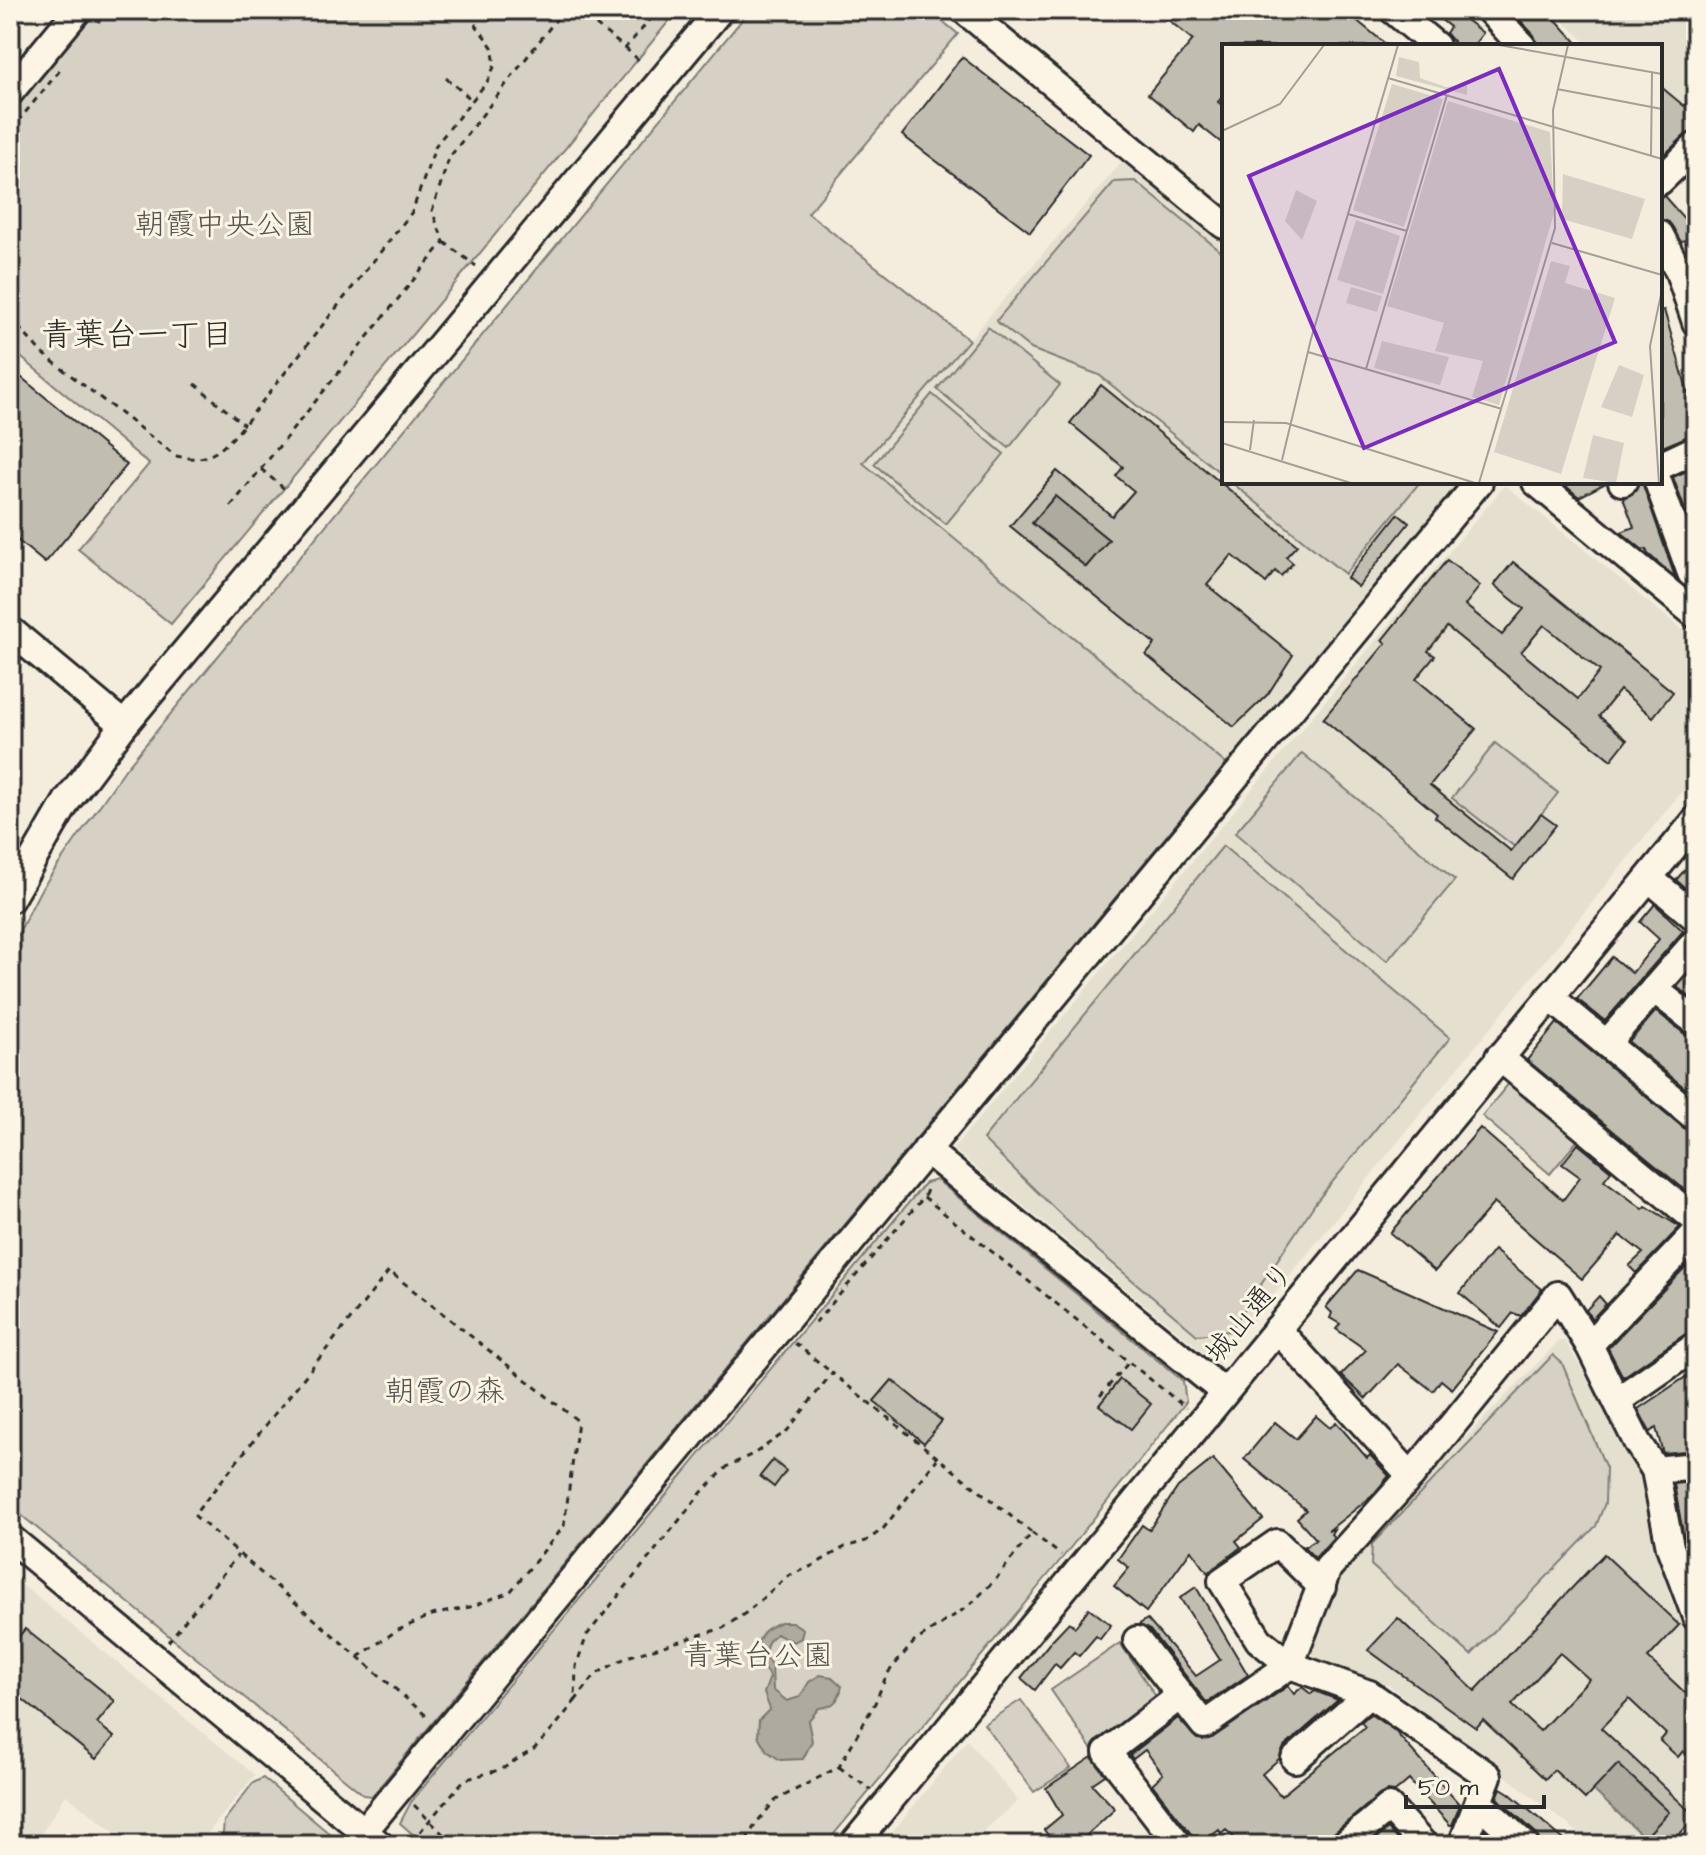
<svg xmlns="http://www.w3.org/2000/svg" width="1706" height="1855" font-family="'Architects Daughter','Klee One',sans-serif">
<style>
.built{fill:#e5dfd0}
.green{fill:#d6d1c4;stroke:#807e78;stroke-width:2}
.water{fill:#afaaa0;stroke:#7a7771;stroke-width:2}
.building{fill:#c2bdb1;stroke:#2b2b2b;stroke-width:2;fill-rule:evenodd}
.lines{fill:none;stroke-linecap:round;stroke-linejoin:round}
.minor-casing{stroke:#2b2b2b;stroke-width:32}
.path{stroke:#2b2b2b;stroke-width:3;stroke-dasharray:6 6;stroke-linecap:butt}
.minor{stroke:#fcf5e5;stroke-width:26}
.labels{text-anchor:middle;stroke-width:6;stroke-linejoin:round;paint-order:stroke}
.park-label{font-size:30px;fill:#565451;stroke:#fcf5e5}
.street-label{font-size:30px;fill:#2b2b2b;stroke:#fcf5e5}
.neighbourhood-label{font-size:32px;fill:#2b2b2b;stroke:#fcf5e5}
.inset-road{fill:none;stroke:#a49f96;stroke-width:2}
.view{fill:#7b2cbf;fill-opacity:0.15;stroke:#7b2cbf;stroke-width:4}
.inset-edge{fill:none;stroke:#2b2b2b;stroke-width:4}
</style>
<rect width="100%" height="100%" fill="#f4edde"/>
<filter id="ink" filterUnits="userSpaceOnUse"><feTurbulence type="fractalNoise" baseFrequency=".0125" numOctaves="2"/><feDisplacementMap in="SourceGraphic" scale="16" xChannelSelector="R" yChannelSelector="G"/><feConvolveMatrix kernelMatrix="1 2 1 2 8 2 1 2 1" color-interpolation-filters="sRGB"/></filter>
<g filter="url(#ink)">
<g class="built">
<polygon points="1551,10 1694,10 1696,12 1696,89 1660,124 1660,46 1590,46"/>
<polygon points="1122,162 1224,246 1224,482 1458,482 1226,764 863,463"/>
<polygon points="1505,485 1696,641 1696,774 1218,1364 953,1149"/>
<polygon points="1559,1341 1565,1341 1593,1387 1622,1448 1644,1476 1656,1551 1671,1600 1696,1653 1696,1845 1594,1845 1389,1685 1315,1659 1311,1647 1343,1568 1369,1537"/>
<polygon points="10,1575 255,1775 198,1845 131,1845 66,1795 34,1845 10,1845"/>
<polygon points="967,1740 1018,1801 986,1829 972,1845 882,1845"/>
</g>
<g class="green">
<polygon points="86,10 678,10 472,263 171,624 78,549 149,464 10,348 10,103"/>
<polygon points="750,10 929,10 958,34 808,213 969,340 863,463 1226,764 372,1796 364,1795 10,1506 10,950 40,891 126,768"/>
<polygon points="1135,181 1224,254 1224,476 1099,375 1031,349 996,321 1114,182"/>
<polygon points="988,327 1060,385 1009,448 937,389"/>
<polygon points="932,394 1004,454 946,524 874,464"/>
<polygon points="1231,482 1420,482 1345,574"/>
<polygon points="1495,743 1558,793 1515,847 1452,798"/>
<polygon points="1302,753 1455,880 1387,961 1235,833"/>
<polygon points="1223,846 1450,1038 1316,1202 1230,1331 1197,1335 1097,1250 983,1139"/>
<polygon points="1514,1077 1582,1135 1550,1174 1482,1116"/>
<polygon points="937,1180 1183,1381 1186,1402 1183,1406 1063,1557 825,1845 425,1845 400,1823 411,1802 925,1183"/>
<polygon points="1553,1355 1562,1363 1606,1468 1605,1503 1596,1526 1471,1655 1371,1565 1372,1544"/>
<polygon points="1120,1643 1161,1704 1093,1751 1051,1690"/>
<polygon points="1021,1700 1071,1768 1034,1792 984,1724"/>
<polygon points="263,1778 343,1845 222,1845 224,1821 253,1783"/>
</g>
<g class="water">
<polygon points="1055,496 1109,540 1086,567 1032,523"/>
<path d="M781 1622H792L803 1629 801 1638 794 1642 776 1634 768 1642 764 1656 772 1666 773 1690 787 1701 800 1697 809 1682 820 1675 832 1677 842 1686C839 1700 834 1707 819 1708L808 1721 812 1741 803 1759 780 1760 767 1751 758 1736 759 1720 770 1709 764 1693 770 1677 755 1656C758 1638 762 1628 781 1622Z"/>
<polygon points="1618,1764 1669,1812 1645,1838 1593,1790"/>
</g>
<g class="building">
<polygon points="1156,10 1344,10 1388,46 1224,46 1224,95 1218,102 1224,107 1224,145 1199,125 1194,132 1148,94 1193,40"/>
<polygon points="1429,10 1453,10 1483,33 1473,46 1457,46 1446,33 1450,27"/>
<polygon points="1527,10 1538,10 1544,16 1549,12 1580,46 1538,46 1534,35 1519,19"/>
<polygon points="962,57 1089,155 1030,232 902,135"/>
<polygon points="1660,86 1684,106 1696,94 1696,130 1685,135 1660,159"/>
<polygon points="1664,196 1687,222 1696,215 1696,253 1684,240 1681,242 1669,222 1660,219 1660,197"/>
<polygon points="1664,310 1691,403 1696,401 1696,433 1660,448 1660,311"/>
<polygon points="10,368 127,465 45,563 10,534"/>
<path d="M1101 385 1297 545 1286 557 1293 563 1281 576 1275 571 1266 583 1232 555 1207 585 1293 655 1268 694 1234 727 1146 655 1155 644 1010 526 1057 471 1112 516 1134 491 1116 476 1123 467 1070 423ZM1055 496 1109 540 1086 567 1032 523Z"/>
<polygon points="1696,467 1696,540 1673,477"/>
<polygon points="1561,482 1606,482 1606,483 1579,497"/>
<polygon points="1639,482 1642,482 1675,577 1648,554 1646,549 1643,550 1621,532 1634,527 1623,498 1636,491"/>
<polygon points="1398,514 1409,523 1358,587 1347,578"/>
<path d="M1447 560 1480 586 1465 605 1502 635 1524 609 1494 585 1513 562 1673 692 1653 717 1620 690 1599 716 1627 740 1611 760 1447 627 1428 651 1435 656 1416 679 1476 729 1430 785 1511 851 1541 814 1556 825 1513 879 1435 817 1437 814 1323 719 1386 643 1382 640ZM1544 625 1600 671 1578 699 1521 652Z"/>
<polygon points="1696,857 1696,897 1676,880"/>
<polygon points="1655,904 1683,931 1605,1021 1577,999 1612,957 1632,973 1659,939 1640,922"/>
<polygon points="1696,965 1696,1002 1677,987"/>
<polygon points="1656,1011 1686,1035 1696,1038 1696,1097 1629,1042"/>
<polygon points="1557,1023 1686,1130 1696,1134 1696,1199 1527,1060"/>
<polygon points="1480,1128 1563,1200 1580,1177 1562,1164 1578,1144 1611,1171 1604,1180 1643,1209 1646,1206 1680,1227 1636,1273 1629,1266 1643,1253 1620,1235 1582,1279 1494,1203 1435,1271 1390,1233"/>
<polygon points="1494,1250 1542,1289 1521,1316 1513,1313 1501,1328 1460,1293"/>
<polygon points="1696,1256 1696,1330 1687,1333 1623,1377 1608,1348"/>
<polygon points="1358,1270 1406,1291 1498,1332 1452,1389 1441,1380 1433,1391 1398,1364 1366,1399 1341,1375 1366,1350 1336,1329 1340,1324 1330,1318 1332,1313 1326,1307"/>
<polygon points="1599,1296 1606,1304 1592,1319 1586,1310"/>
<polygon points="1696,1370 1696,1450 1663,1453 1656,1428 1650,1432 1638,1409"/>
<polygon points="1120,1379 1151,1404 1131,1429 1099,1405"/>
<polygon points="892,1380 942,1421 924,1443 874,1401"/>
<polygon points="1316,1416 1330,1428 1336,1422 1367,1458 1370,1455 1389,1476 1372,1496 1328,1531 1334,1529 1331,1534 1334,1537 1315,1558 1304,1547 1316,1539 1297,1518 1306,1510 1244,1459 1275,1422 1296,1439"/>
<polygon points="1213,1459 1263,1519 1236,1541 1241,1547 1208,1573 1191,1550 1146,1612 1114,1586 1129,1568 1118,1559 1142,1525 1149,1530 1178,1487"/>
<polygon points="773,1460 786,1471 774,1487 760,1476"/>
<polygon points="1692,1482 1696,1511 1696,1571 1685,1543 1674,1484"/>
<path d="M1604 1554 1679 1625 1648 1658 1696 1703V1762L1683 1751 1678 1757 1660 1741 1666 1734 1629 1699 1601 1728 1696 1817 1669 1845H1638L1669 1812 1618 1764 1585 1799 1554 1770 1545 1779 1483 1720 1476 1728 1368 1650 1398 1618 1475 1691ZM1560 1653 1589 1679 1540 1731 1512 1705Z"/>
<polygon points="1196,1587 1248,1675 1207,1703 1150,1630 1138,1625 1147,1619 1196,1676 1220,1660 1180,1598"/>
<polygon points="1089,1608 1111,1625 1100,1639 1096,1636 1079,1656 1074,1652 1060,1668 1055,1664 1035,1690 1021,1678 1052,1640 1069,1622 1075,1627"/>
<polygon points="25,1629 115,1701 97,1723 114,1737 96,1759 10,1689 10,1647"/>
<polygon points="1288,1686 1294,1694 1302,1687 1311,1694 1315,1691 1338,1700 1284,1747 1279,1759 1262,1774 1281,1796 1365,1727 1361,1722 1370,1714 1395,1731 1460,1805 1452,1825 1450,1825 1409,1780 1395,1792 1387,1791 1379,1795 1334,1833 1328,1845 1242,1845 1226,1830 1221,1834 1219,1830 1201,1844 1198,1841 1195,1843 1192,1835 1152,1784 1163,1774 1145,1750 1133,1759 1130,1755 1178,1718 1197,1739 1212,1738"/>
<polygon points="1092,1757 1105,1775 1092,1784 1115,1809 1084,1838 1089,1845 1056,1845 1044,1830 1062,1815 1046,1788"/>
<polygon points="1501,1788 1509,1793 1570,1845 1541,1845 1536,1833 1497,1798"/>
<polygon points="1388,1829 1402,1845 1369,1845"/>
<polygon points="1485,1830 1501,1845 1479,1845"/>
</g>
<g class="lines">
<defs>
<g id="minor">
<polyline points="964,10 1224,225"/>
<polyline points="1393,10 1436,46"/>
<polyline points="1489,10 1522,46"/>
<polyline points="10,92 78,10"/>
<polyline points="1660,181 1696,146"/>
<polyline points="1660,235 1679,272 1696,322"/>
<polyline points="1660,466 1696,449"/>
<polyline points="1536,482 1696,615"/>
<polyline points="1622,482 1623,482"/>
<polyline points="1658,482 1691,573 1696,570"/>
<polyline points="10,630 124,725"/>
<polyline points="1649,878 1696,918"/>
<polyline points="10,899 67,801 124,725 720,10"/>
<polyline points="1654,989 1696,1022"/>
<polyline points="1550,997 1696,1118"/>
<polyline points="1607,1043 1696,941"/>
<polyline points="1499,1057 1696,1220"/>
<polyline points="926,1150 1224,1392"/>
<polyline points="1277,1329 1411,1476"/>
<polyline points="1589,1345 1696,1233"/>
<polyline points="1618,1400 1696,1346"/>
<polyline points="1655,1470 1696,1466"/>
<polyline points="10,1538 380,1845"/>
<polyline points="1322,1587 1277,1543 1222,1581 1259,1640 1290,1665 1369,1694 1488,1776 1462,1845"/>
<polyline points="1137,1640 1204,1725 1290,1665 1328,1568 1411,1476 1558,1295 1589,1345 1637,1442 1655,1470 1670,1547 1696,1617"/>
<polyline points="1295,1759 1369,1694"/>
<polyline points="1479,1803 1525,1845"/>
<polyline points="364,1831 1479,482"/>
<polyline points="853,1845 1696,820"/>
<polyline points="1179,1845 1107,1752 1180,1696"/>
<polyline points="1344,1845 1389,1807 1424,1845"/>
</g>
</defs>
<use href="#minor" class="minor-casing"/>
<g class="path">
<polyline points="550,10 558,17 564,10"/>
<polyline points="577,10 625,48 659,10"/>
<polyline points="98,22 108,10"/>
<polyline points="625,48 641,62"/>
<polyline points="446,78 472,100"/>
<polyline points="10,131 61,69"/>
<polyline points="444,242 476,266"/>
<path d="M10 318 43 354 176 456C208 463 218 453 239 431L412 212 436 145 487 82 495 65 492 47 465 10"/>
<polyline points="195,384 244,425"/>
<polyline points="261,469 288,492"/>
<polyline points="231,506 444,242 432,211 449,158 558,17"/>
<polyline points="924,1197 1186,1408"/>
<polyline points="815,1323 924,1197 929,1185"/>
<polyline points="795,1343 832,1373"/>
<polyline points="1100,1396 1129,1362"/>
<polyline points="1032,1533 1061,1555"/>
<polyline points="168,1642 238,1555"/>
<polyline points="358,1657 396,1631 432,1615 470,1607 510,1592 564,1526 578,1421 389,1271 194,1515 430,1719"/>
<polyline points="575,1701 596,1674 627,1657 723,1628 747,1612 788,1576 812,1566 845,1547 866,1541 883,1529 937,1459"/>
<polyline points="839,1767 871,1790"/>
<polyline points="414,1805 454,1845"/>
<polyline points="412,1841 464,1780 502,1769 534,1749 553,1729 575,1701 576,1666 587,1635 702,1492 728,1466 755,1453 787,1431 832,1373 1032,1533 995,1580 970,1605 914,1642 887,1674 875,1703 839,1767 776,1800 756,1823 744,1845"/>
</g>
<use href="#minor" class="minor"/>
</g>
</g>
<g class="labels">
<g class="park-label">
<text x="225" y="234">朝霞中央公園</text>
<text x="445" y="1401">朝霞の森</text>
<text x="758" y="1665">青葉台公園</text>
</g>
<g class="street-label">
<text transform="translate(1249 1312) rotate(-50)" y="10">城山通り</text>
</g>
<g class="neighbourhood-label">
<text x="137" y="345">青葉台一丁目</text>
</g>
</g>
<g transform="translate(1222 44)">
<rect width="440" height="440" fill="#f4edde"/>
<path d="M177 13 197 18 198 34 224 43 245 40V51L174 32ZM170 40 221 55 182 183 131 166ZM226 57 328 88 332 169 277 361 250 353 261 317 213 307 222 279 165 262ZM341 130 423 155 410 195 340 175ZM74 146 95 157 80 196 63 177ZM134 176 178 192 161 250 115 236ZM329 217 348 222 343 239 393 254 339 430 272 408ZM129 243 160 252 155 268 124 259ZM160 297 227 313 218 341 152 324ZM397 321 422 331 410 373 379 363ZM371 391 402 399 394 439 361 434Z" fill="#d6d1c4"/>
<path class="inset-road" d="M277 1 440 30M166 34 440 115M335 45 440 65M0 87 58 60 102 1M429 112 430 29M126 170 185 187M330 199 440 231M86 308 280 365M144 325 225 51M0 378 64 379 253 439M0 399 129 439M28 406 32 376M60 416 89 295 176 1M257 439 333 184 331 66 346 1M437 439 428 302 440 246"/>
<path class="view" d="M277 25 393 298 142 404 27 132Z"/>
<rect width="440" height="440" class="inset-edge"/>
</g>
<rect width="1706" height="1855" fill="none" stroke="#fcf5e5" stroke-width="40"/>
<rect x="20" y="20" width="1666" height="1815" fill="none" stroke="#2b2b2b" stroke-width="3" filter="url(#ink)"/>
<path d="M1406 1795v12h138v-12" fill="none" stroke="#2b2b2b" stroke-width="4"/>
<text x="1418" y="1795" font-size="24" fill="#2b2b2b" stroke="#fcf5e5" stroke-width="6" paint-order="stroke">50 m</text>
</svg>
